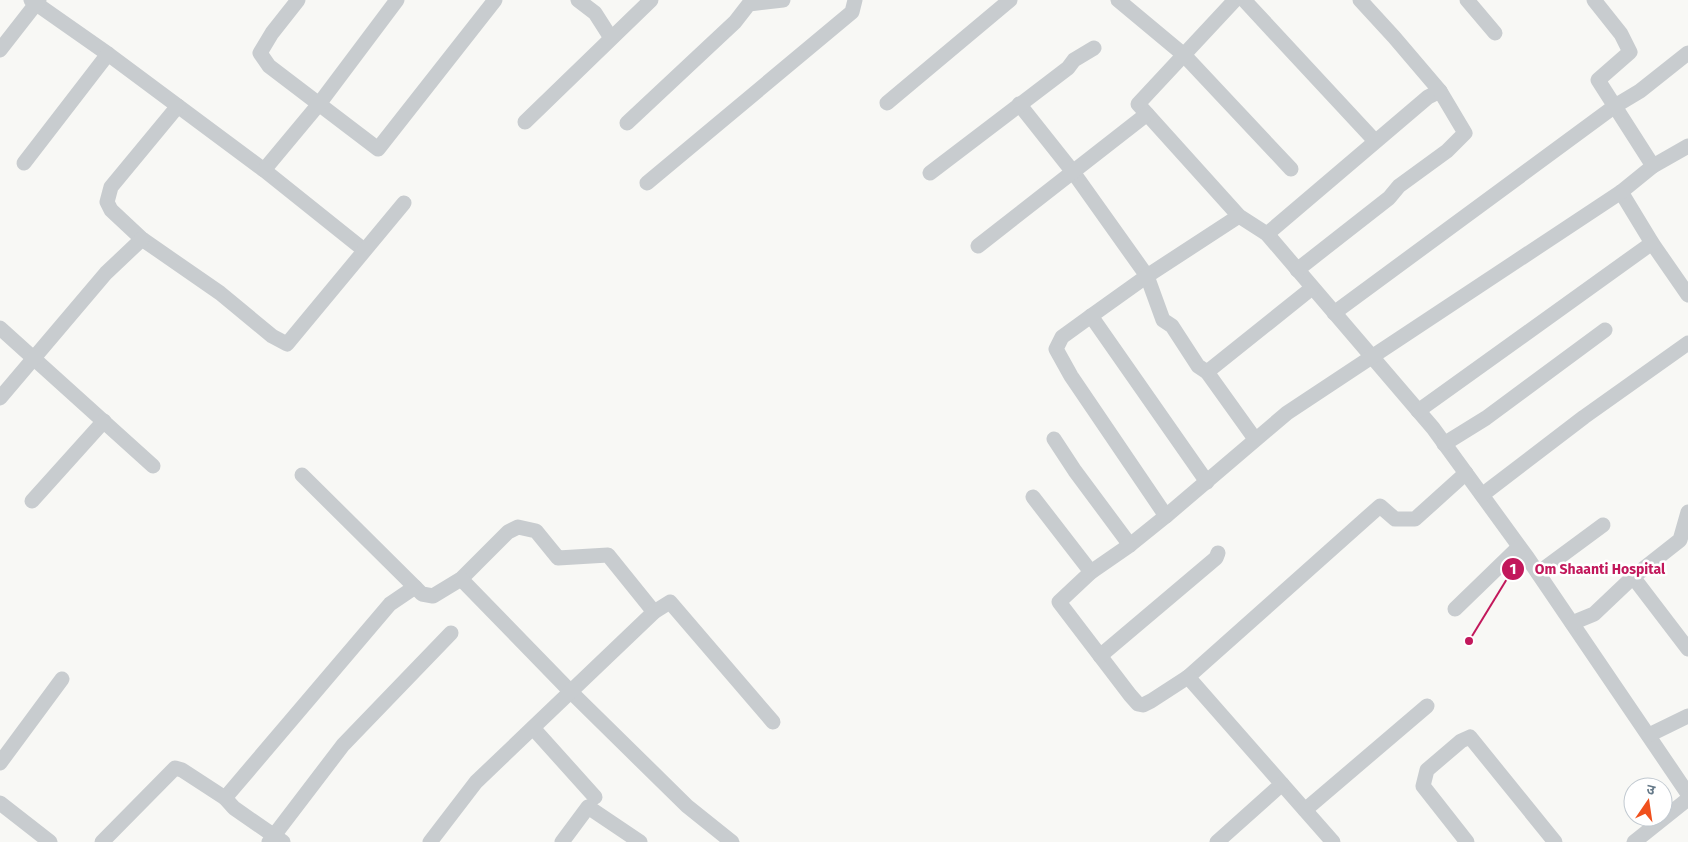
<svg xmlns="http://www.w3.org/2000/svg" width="1688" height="842" font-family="'Fira Sans','Noto Sans Devanagari',sans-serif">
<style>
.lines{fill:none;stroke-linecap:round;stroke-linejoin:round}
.street{stroke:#c8cccf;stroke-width:15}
.leader{fill:none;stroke:#c2185b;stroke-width:2}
.callout-dot{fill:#c2185b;stroke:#fff;stroke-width:2}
.mark-label{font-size:15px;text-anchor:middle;font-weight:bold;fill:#fff}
.callout-label{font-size:14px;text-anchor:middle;font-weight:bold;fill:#c2185b;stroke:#fff;stroke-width:5;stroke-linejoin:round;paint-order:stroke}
</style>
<rect width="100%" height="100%" fill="#f8f8f5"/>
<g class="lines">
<g class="street">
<polyline points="31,0 108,54 264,170 364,250"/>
<polyline points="298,0 272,33 260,53 269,66 378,149 495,0"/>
<polyline points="578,0 595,13 611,38"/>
<polyline points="1118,0 1184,55 1291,169"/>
<polyline points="1235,0 1138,104 1239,216 1267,234 1433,428 1527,557 1688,794"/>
<polyline points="1244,0 1375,141"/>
<polyline points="1467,0 1495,33"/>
<polyline points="1594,0 1621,34 1630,52 1598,80 1653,166"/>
<polyline points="0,50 39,0"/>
<polyline points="887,103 1010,0"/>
<polyline points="1019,104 1073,172 1147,276 1163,320 1172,326 1198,366 1207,372 1255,439"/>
<polyline points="178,106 111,187 107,202 111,210 142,239 220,293 272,336 287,344 404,203"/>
<polyline points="525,122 651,0"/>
<polyline points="627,123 735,22 749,4 783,0"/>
<polyline points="24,163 108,54"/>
<polyline points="264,170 319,104 397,0"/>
<polyline points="930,173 1068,68 1074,60 1094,48"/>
<polyline points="647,183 852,12 855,0"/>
<polyline points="1621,192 1652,243 1688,295"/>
<polyline points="1267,234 1428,97 1440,91"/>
<polyline points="978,246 1147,114"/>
<polyline points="1297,270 1389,198 1399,186 1447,151 1465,133 1440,91 1394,37 1360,0"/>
<polyline points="1334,313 1615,106 1640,91 1688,53"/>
<polyline points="1091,316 1207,482"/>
<polyline points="0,328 153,466"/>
<polyline points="1207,372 1312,288"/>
<polyline points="0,398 106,273 142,239"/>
<polyline points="1418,411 1652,243"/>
<polyline points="1054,439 1075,471 1130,545"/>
<polyline points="1444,444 1486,418 1605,330"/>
<polyline points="1466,473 1415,519 1395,519 1380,506 1188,677 1151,701 1143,705 1138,704 1130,695 1059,602 1091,572 1130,545 1166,516 1287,413 1621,192 1653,166 1688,146"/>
<polyline points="302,475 422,594 433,596 461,579 508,532 518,527 536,531 558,558 608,555 654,612"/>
<polyline points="1482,495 1584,417 1688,343"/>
<polyline points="1033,497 1091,572"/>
<polyline points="32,501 104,421"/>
<polyline points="1166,516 1071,376 1056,349 1062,337 1091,316 1147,276 1239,216"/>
<polyline points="1538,573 1603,525"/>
<polyline points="1633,577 1688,649"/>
<polyline points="461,579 570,691 687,806 732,842"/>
<polyline points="1455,609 1519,547"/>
<polyline points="1572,623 1594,614 1633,577 1680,540 1688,512"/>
<polyline points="1100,656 1216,558 1218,553"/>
<polyline points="1188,677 1333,842"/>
<polyline points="533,728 595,797"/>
<polyline points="1649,735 1688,716"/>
<polyline points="0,763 62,679"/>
<polyline points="225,798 390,604 415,587"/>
<polyline points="0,803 50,842"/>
<polyline points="1305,810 1427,706"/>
<polyline points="102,842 175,768 182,770 225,798 234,808 283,842"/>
<polyline points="269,842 343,745 451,633"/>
<polyline points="430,842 476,782 654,612 670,602 773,722"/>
<polyline points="562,842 588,807 640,842"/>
<polyline points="1217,842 1282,784"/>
<polyline points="1467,842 1423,786 1427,770 1461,741 1470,737 1555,842"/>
<polyline points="1634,842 1688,799"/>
</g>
</g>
<path class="leader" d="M1469 641L1513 569"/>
<g class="callout-dot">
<circle cx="1469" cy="641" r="5"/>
<circle cx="1513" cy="569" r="12"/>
</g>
<g class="mark-label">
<text x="1513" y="574">1</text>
</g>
<g class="callout-label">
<text x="1600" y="574">Om Shaanti Hospital</text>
</g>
<g transform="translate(1648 802) rotate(13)"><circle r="24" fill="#ffffff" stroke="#c1c9d0"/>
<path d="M0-4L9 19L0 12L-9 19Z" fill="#f0501d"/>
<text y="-8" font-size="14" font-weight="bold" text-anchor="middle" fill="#657989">उ</text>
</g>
</svg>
